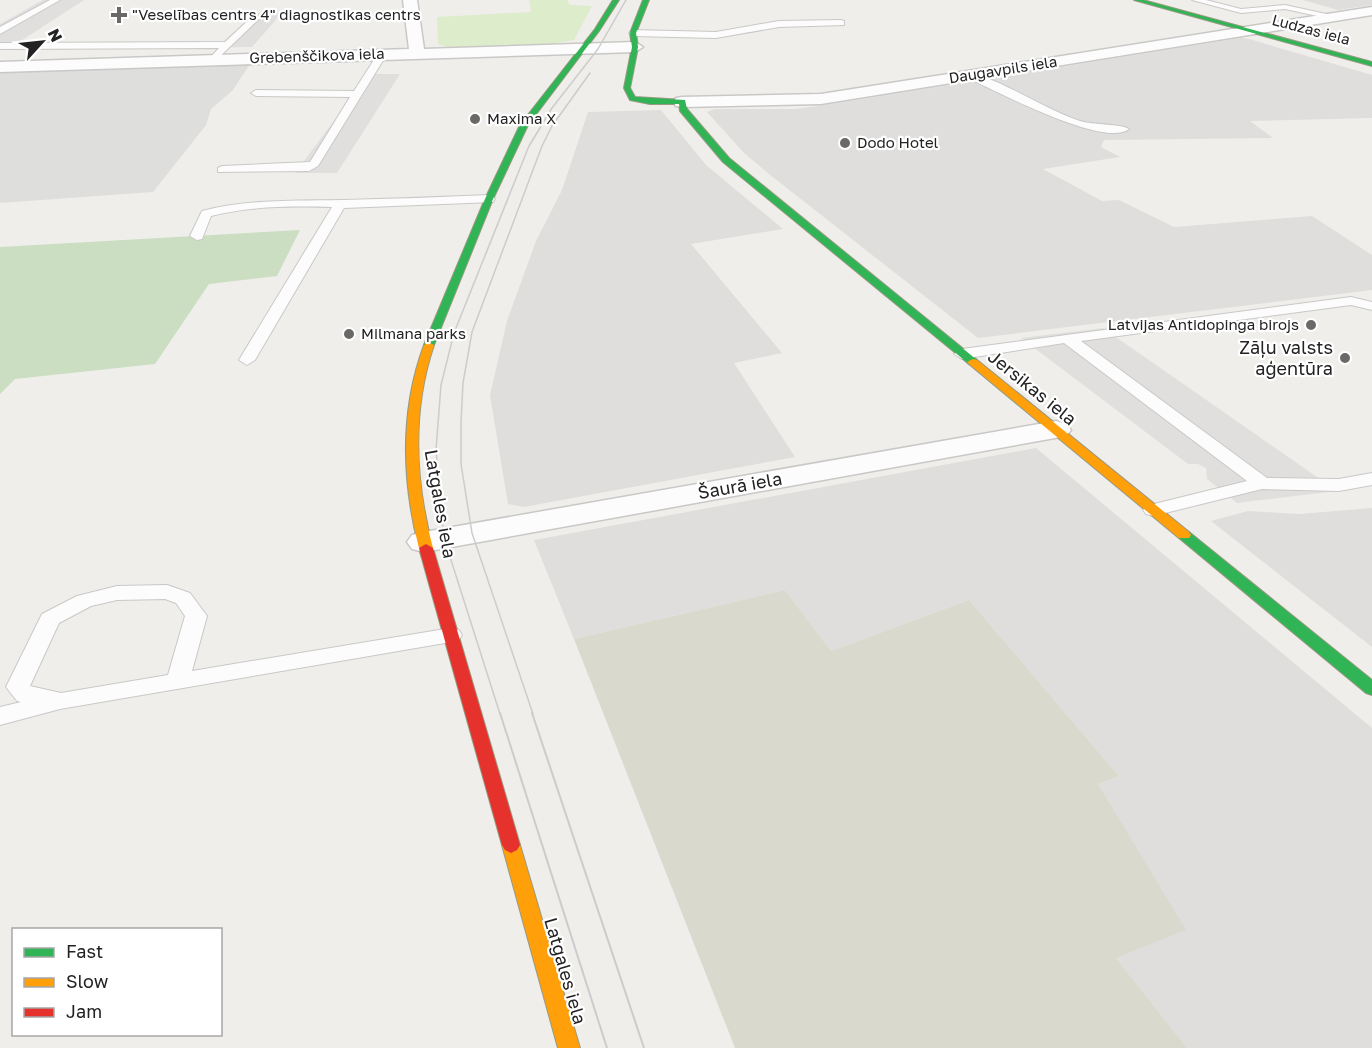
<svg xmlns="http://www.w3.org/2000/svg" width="1372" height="1048" font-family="'Golos Text',sans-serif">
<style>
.residential{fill:#dfdedc}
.religious{fill:#dededc}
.construction{fill:#d9d9cd}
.grass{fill:#ddeccb}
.forest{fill:#cbdec1}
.parking{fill:#e0dfde}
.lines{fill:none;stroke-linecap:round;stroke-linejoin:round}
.lane-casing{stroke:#c9c8c7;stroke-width:2}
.street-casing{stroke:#c9c8c7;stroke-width:3}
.fast-casing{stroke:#999a82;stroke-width:2}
.slow-casing{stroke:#999a82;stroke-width:2}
.jam-casing{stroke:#999a82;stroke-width:2}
.lane{fill:#fdfcfc;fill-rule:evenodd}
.street{fill:#fdfcfc;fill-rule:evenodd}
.fast{fill:#30b455;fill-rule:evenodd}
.slow{fill:#ff9f0a;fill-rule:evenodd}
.jam{fill:#e5322d;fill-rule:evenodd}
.tram-far1{stroke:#ccc;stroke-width:1.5}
.tram{stroke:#ccc;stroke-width:2}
.poi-dot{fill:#6a6968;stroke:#fff;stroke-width:2}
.labels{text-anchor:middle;stroke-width:4.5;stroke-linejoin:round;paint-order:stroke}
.far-poi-label{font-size:15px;fill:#222;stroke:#fff;text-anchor:start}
.far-street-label{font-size:15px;fill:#222;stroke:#fff}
.poi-label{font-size:18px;fill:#222;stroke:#fff;text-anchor:end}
.street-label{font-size:18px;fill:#222;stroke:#fff}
</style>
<rect width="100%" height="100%" fill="#f0eeeb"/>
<g class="residential">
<polygon points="1303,0 1372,0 1372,5 1338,10"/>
<polygon points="1240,38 1249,39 1372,75 1372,118 1250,121 1273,138 1104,140 1101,147 1120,157 1043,169 1102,201 1119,200 1174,227 1312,216 1372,255 1372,290 978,338 769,174 744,153 707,112 714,109 796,109 832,104"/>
<polygon points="661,110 706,165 783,229 691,244 782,353 734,363 795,457 524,507 508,504 490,395 507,321 536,241 562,190 588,112"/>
<polygon points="1036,448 1372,728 1372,1048 1187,1048 1115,957 1098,784 1119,776 969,600 831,651 785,590 574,639 534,540"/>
<polygon points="1372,508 1372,647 1211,521 1248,511 1299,514"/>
</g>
<polygon class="religious" points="250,64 233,90 211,109 206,125 153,192 0,203 0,73"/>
<polygon class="construction" points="785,590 831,651 969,600 1119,776 1098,784 1186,930 1116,958 1187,1048 735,1048 574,639"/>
<polygon class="grass" points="529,0 567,0 570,5 592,6 574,40 551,44 447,47 438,44 437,17 531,12"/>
<polygon class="forest" points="300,230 277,276 209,284 155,364 15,379 0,394 0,247"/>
<g class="parking">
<polygon points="43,0 84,0 16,44 224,41 255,13 282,13 252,47 0,50 0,24"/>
<polygon points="369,74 400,74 337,173 295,173"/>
<polygon points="1103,328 1337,491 1237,503 1207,479 1206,468 1198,464 1188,464 1021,338"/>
</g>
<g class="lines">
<defs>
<g id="lane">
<polygon points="50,0 60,0 0,34 0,27"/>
<polygon points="1192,0 1206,0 1241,9 1285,5 1340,17 1336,20 1285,9 1241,13"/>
<polygon points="254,15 261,17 213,63 208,60 219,48 0,49 0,43 225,42"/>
<polygon points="841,20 844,21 844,25 779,27 716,38 633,36 629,33 633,30 716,32 779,21"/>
<polygon points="379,52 387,54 318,166 309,171 218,172 218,168 222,166 310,162 350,97 256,96 251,93 256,90 354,91"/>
<path d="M969 72C1008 83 1042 108 1080 121 1092 125 1123 124 1129 129 1105 149 994 90 966 77V73Z"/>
<path d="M489 195 493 196 495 199 493 202 344 208 255 360 247 365 239 360 332 207C291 206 251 206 211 216L202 239 197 240 190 236 202 211C249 199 294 201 342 200 391 199 440 197 489 195Z"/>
<polygon points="1351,297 1372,302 1372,310 1351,305 1081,341 1267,478 1339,479 1372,473 1372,485 1339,491 1262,489 1153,516 1146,514 1143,510 1146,506 1247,481 1064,343 962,359 954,354 962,349"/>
<path d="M167 585 190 593 207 616 192 671 451 628 459 630 462 635 459 640 451 642 60 709 0 725V707L21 702 17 701 6 687 42 614 77 596 117 586ZM165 599 176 603 185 616 168 675 61 693 30 686 59 623 91 606 117 600Z"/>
</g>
<g id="street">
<polygon points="403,0 417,0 424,49 635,42 643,47 635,52 0,72 0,62 409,49"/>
<polygon points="1372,7 1372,15 821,104 682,107 676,106 673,102 676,98 682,97 821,94"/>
<polygon points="1056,421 1066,424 1071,430 1066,436 424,552 412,549 407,542 412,535 424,532"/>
</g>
<g id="fast">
<polygon points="613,0 619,0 599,31 528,125 493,199 434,345 429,348 425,347 424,345 485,199 520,125 595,29"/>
<polygon points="643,0 649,0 636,33 638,47 630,88 635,97 685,100 687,109 729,158 977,360 977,364 969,364 723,162 680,111 679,104 650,104 630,100 624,88 632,47 630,33"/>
<polygon points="1134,0 1143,0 1372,62 1372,66"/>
<polygon points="1184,531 1189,532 1372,680 1372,695 1366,693 1179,538 1177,535"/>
</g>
<g id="slow">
<path d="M429 342 434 345C412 410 415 481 433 548L426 552 419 548C402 481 400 410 424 345Z"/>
<polygon points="973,359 977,360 1189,532 1191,535 1189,538 1179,538 969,364 967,362"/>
<polygon points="511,837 517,840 520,845 580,1048 558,1048 502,845 505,840"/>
</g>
<polygon id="jam" points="426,544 433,548 520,845 517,850 511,853 505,850 502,845 419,548"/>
</defs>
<use href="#lane" class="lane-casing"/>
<use href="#street" class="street-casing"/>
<use href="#fast" class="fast-casing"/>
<use href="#slow" class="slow-casing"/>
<use href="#jam" class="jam-casing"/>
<use href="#lane" class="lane"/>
<use href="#street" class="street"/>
<use href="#fast" class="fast"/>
<use href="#slow" class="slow"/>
<use href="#jam" class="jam"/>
<g class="tram-far1">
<polyline points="500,714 444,538 436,450 441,385 454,333 529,146 552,108 598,49 626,0"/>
<polyline points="533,714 472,533 461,464 461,422 463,383 472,332 542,146 552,126 590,73"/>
</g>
<g class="tram">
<polyline points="500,713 607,1048"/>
<polyline points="532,713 644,1048"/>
</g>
</g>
<g class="poi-dot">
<path d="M116 6h6v6h6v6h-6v6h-6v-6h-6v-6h6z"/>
<circle cx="475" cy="119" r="6"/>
<circle cx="845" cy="143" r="6"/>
<circle cx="1311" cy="325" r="6"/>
<circle cx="349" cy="334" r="6"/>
<circle cx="1345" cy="358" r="6"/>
</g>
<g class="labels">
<g class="far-poi-label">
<text x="132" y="20">"Veselības centrs 4" diagnostikas centrs</text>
<text x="487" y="124">Maxima X</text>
<text x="857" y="148">Dodo Hotel</text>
<text x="1299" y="330" text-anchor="end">Latvijas Antidopinga birojs</text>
<text x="361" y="339">Milmana parks</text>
</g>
<g class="far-street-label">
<text transform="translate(1311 30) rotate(15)" y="5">Ludzas iela</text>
<text transform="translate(317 56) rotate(-2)" y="5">Grebenščikova iela</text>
<text transform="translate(1003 70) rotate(-9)" y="5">Daugavpils iela</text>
</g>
<g class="poi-label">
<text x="1333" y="354">Zāļu valsts<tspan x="1333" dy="21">aģentūra</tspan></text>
</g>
<g class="street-label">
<text transform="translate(1032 388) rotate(39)" y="6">Jersikas iela</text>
<text transform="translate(740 486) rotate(-10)" y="6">Šaurā iela</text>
<text transform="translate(440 504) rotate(80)" y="6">Latgales iela</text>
<text transform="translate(565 971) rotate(74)" y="6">Latgales iela</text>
</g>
</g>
<rect x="12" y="928" width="210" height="108" fill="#ffffff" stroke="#a7a7a7" stroke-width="1.5"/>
<rect x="24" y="948" width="30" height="9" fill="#30b455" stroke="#a7a7a7" stroke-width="1.5"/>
<text x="66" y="958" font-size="18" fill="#222222">Fast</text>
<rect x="24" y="978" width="30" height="9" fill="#ff9f0a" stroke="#a7a7a7" stroke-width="1.5"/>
<text x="66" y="988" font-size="18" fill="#222222">Slow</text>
<rect x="24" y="1008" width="30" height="9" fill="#e5322d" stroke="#a7a7a7" stroke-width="1.5"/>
<text x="66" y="1018" font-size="18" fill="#222222">Jam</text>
<g transform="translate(42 42) rotate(63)" stroke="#ffffff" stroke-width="4.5" paint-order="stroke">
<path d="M0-4.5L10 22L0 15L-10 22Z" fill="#222222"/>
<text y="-9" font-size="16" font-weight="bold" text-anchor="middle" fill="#222222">N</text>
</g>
</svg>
